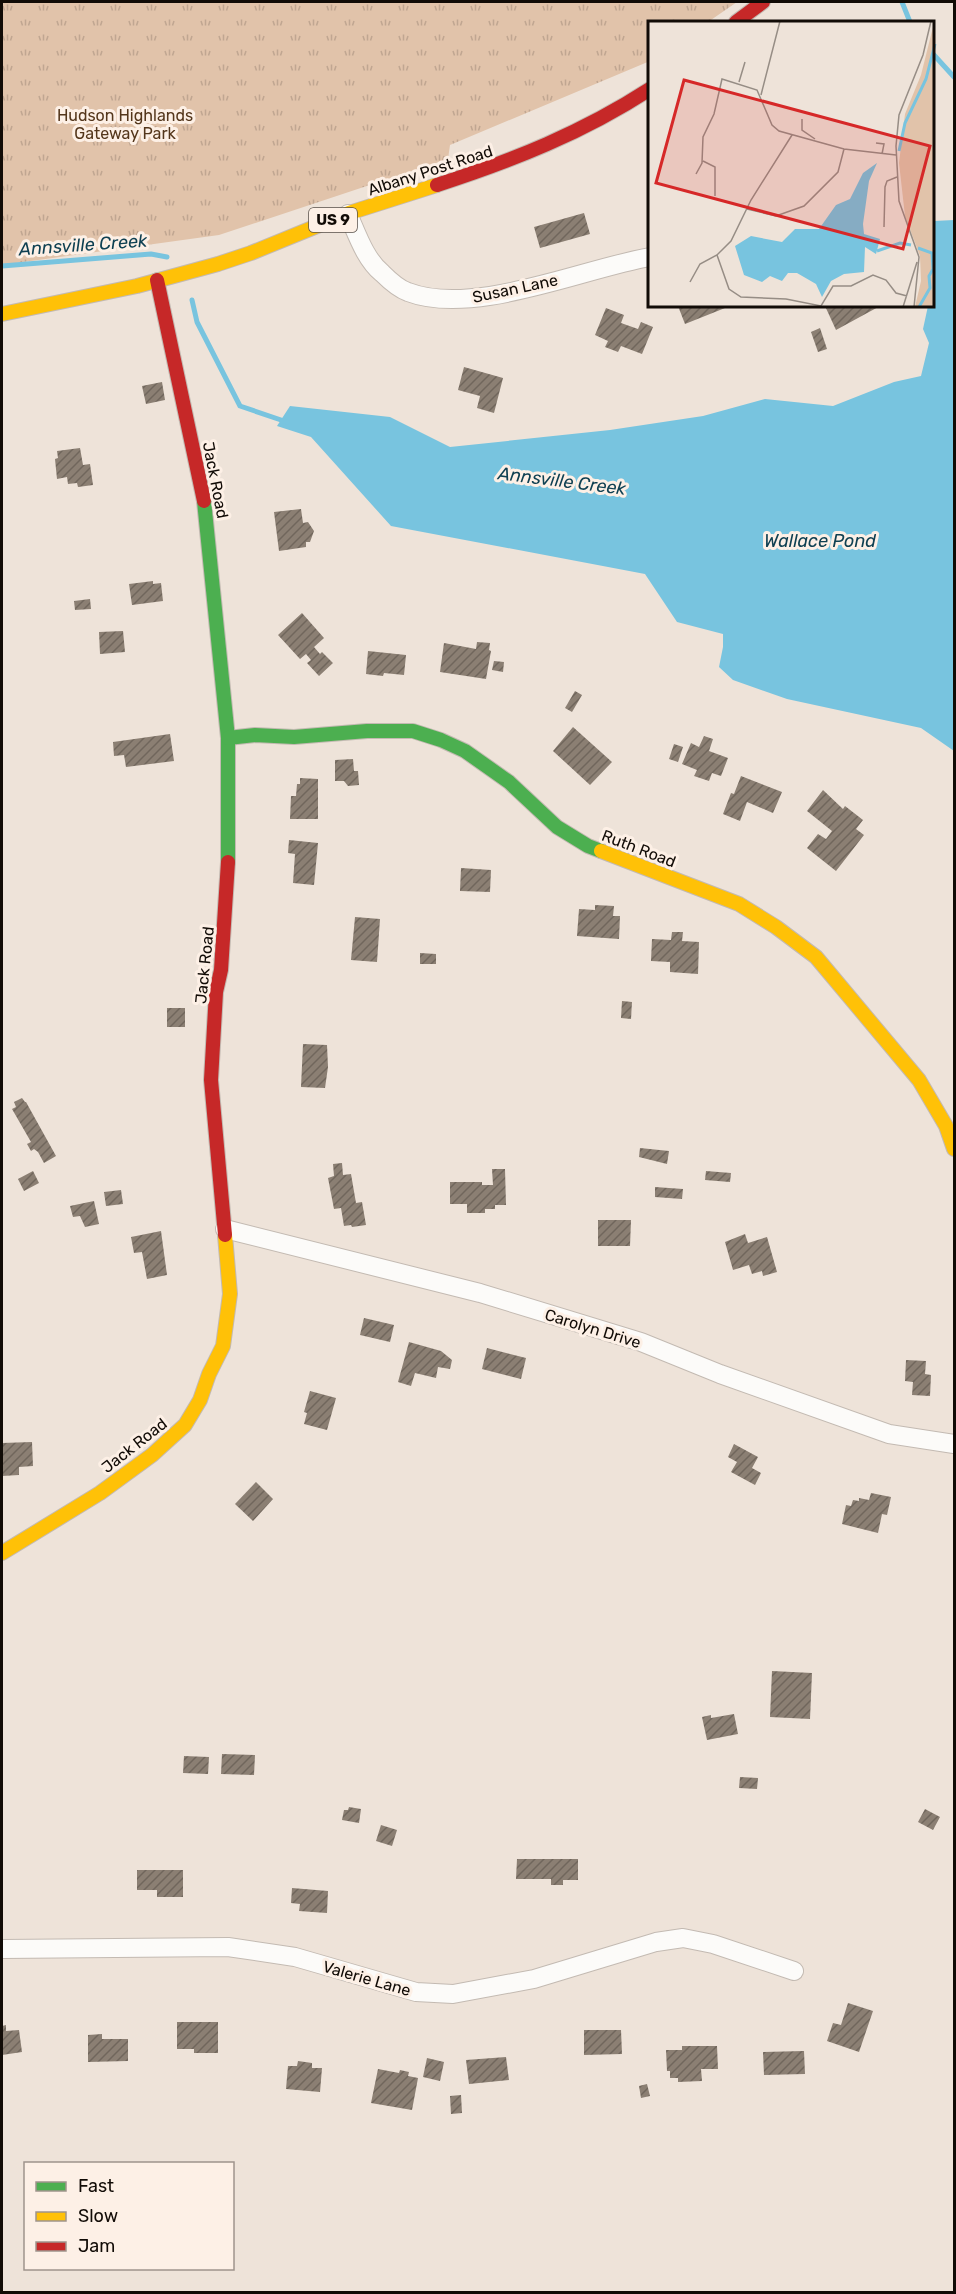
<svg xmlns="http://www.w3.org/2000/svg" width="956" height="2294" font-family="Rubik,sans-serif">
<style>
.grass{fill:url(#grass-tufts)}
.water{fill:#78c4df}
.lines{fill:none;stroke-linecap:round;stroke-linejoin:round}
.stream{stroke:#78c4df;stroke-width:5}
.building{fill:url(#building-hatch)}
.street-casing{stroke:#c3bab2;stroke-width:20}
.fast-casing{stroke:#c3bab2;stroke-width:16}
.slow-casing{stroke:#c3bab2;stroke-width:16}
.jam-casing{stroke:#c3bab2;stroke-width:16}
.street{stroke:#fcfbf9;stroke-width:18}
.fast{stroke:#4caf50;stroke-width:14}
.slow{stroke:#ffc107;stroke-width:14}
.jam{stroke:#c62828;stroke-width:14}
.labels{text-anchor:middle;stroke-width:6;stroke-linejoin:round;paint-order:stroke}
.shield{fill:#fdf0e6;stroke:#585049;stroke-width:1.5}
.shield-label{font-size:15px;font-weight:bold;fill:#110b06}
.park-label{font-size:16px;fill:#54361b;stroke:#fdf0e6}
.street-label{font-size:16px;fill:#110b06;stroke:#fdf0e6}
.water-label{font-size:18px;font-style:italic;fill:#0f4052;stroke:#fdf0e6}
.inset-river{fill:none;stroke:#78c4df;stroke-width:3}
.inset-road{fill:none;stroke:#968d85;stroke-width:1.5}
.view{fill:#d62828;fill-opacity:0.15;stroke:#d62828;stroke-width:3}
.inset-edge{fill:none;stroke:#110b06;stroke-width:3}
</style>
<defs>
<pattern id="grass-tufts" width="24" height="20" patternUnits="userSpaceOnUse" patternTransform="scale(1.5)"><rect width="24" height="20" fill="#e1c3aa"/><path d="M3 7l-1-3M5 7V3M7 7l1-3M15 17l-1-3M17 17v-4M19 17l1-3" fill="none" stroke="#c0a691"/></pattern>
<pattern id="building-hatch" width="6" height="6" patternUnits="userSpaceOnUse" patternTransform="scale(1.5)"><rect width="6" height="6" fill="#8b7f73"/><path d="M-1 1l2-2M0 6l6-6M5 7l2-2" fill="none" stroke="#70665c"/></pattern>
</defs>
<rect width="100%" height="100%" fill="#eee3d9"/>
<polygon class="grass" points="2,2 737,2 708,22 650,22 650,61 450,145 448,159 219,235 2,265"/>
<polygon class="water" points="954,220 954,751 921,728 787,699 733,680 719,667 723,647 723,634 677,622 645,574 391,526 311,437 277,426 290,406 390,417 450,447 610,430 703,416 765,399 833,406 894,382 921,376 929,343 923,329 928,306 934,306 934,221"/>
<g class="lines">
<g class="stream">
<polyline points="902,2 910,22"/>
<polyline points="934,55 954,77"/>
<polyline points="2,266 151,254 167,257"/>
<polyline points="192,300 197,322 240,406 287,422"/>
</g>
</g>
<g class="building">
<polygon points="584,213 590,234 540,248 534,227"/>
<polygon points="678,306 730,306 685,324"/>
<polygon points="825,306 880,306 836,330"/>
<polygon points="606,308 624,315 621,323 638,329 641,322 653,327 642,354 621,346 618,352 605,347 608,341 595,335"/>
<polygon points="820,328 827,349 818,352 811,332"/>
<polygon points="464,367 503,378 494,413 477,408 480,396 458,390"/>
<polygon points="162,382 165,400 146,404 142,386"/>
<polygon points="80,448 83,465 90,464 93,485 78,487 77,483 68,484 67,477 57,479 55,459 58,458 57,451"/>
<polygon points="301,509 303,523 308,522 314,531 310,542 306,542 306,547 279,551 274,512"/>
<polygon points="153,581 153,584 161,583 163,601 132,605 129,584"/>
<polygon points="90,599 91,609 75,610 74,601"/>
<polygon points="302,613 324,638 314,647 320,654 322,652 333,663 319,676 307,663 311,660 306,654 300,659 278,635"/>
<polygon points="123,631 125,652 100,654 99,632"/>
<polygon points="477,642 490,643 489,650 491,651 486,679 440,672 444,643 476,649"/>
<polygon points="368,651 406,655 404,675 384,673 383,676 366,674"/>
<polygon points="494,661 504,662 503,672 492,670"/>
<polygon points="575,691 582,695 572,712 565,708"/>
<polygon points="573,727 612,762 590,785 553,751"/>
<polygon points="170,734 174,761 126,767 124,755 114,756 113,742"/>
<polygon points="704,736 713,739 709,751 728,758 721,776 712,773 709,781 694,776 697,770 682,764 691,743 699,747"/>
<polygon points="674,744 683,747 678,762 669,759"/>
<polygon points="353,759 354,771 358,771 359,785 348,786 344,781 335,781 335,760"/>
<polygon points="741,776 782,792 773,813 747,802 740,821 723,814 731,793 734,794"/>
<polygon points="300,778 318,779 318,819 290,819 291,796 296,796 297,784 300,784"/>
<polygon points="823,790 843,809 845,806 863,820 856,829 864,835 836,871 807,848 818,834 826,839 832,831 807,811"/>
<polygon points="289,840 318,843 314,885 293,883 295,854 288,853"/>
<polygon points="461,868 491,870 490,892 460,891"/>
<polygon points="595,905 614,906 613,916 620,916 619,939 577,936 579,909 595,910"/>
<polygon points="355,917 380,919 377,962 351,960"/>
<polygon points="672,932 683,932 682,941 699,942 698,974 670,972 670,962 651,961 652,939 671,940"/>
<polygon points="420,953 436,954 436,964 420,964"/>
<polygon points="622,1001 632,1002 631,1019 621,1018"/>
<rect x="167" y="1008" width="18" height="19"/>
<polygon points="303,1044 327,1045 328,1067 325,1088 301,1087"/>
<polygon points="22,1098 25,1102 26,1102 56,1156 44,1163 38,1152 34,1149 31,1151 27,1144 31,1142 12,1109 16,1107 14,1102"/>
<polygon points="640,1148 669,1151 667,1164 639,1157"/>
<polygon points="342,1163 343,1175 351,1174 356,1203 362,1202 366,1225 352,1227 351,1225 344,1226 341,1208 334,1209 328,1178 334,1176 333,1164"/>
<polygon points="492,1169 505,1169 506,1205 495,1205 495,1209 485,1209 485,1213 467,1213 467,1204 450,1204 450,1182 482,1182 482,1185 493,1185"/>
<polygon points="33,1171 39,1183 24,1191 18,1179"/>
<polygon points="706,1171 731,1173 730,1182 705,1180"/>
<polygon points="655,1187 683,1189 682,1199 655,1197"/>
<polygon points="121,1190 123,1204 106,1206 104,1192"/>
<polygon points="94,1201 99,1224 85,1227 80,1216 73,1217 70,1206"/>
<polygon points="598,1220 631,1220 630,1246 598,1246"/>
<polygon points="161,1231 167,1275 147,1279 142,1252 134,1253 131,1237"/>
<polygon points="745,1234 748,1243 767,1237 777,1272 763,1276 762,1271 752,1274 749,1265 733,1270 725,1242"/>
<polygon points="364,1318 394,1325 390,1342 360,1335"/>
<polygon points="409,1342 441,1351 452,1360 450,1369 438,1367 436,1378 415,1373 411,1386 398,1382"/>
<polygon points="487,1348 526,1358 521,1379 482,1369"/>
<polygon points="906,1360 926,1361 925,1374 931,1375 930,1396 912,1395 913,1382 905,1381"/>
<polygon points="310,1391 336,1398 327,1430 304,1424 307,1413 304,1412"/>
<polygon points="32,1442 33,1466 19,1467 19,1475 2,1476 2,1443"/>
<polygon points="734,1444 758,1457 752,1468 761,1473 755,1485 731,1472 737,1462 728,1457"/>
<polygon points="256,1482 273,1499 253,1521 235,1504"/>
<polygon points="871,1493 891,1497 887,1515 882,1514 878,1533 842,1524 846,1505 851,1506 853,1500 859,1501 859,1498 869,1500"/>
<polygon points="772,1671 812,1673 810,1719 770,1717"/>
<polygon points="734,1714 738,1734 707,1740 702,1717 711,1715 711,1718"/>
<polygon points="222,1754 255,1755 254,1775 221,1774"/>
<polygon points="184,1756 209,1757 208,1774 183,1773"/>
<polygon points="740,1777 758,1778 757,1789 739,1788"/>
<polygon points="349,1807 361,1809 359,1823 342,1820 344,1810 348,1810"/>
<polygon points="925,1809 940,1817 933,1830 918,1822"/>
<polygon points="381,1825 397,1830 392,1846 376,1841"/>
<polygon points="517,1859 578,1859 578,1880 563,1880 563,1885 551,1885 551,1879 516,1879"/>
<polygon points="137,1870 183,1870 183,1897 157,1897 157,1890 137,1890"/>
<polygon points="292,1888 328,1891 327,1913 299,1911 300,1904 291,1903"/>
<polygon points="848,2003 873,2011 859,2052 827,2041 833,2023 841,2025"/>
<polygon points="177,2022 218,2022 218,2053 194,2053 194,2049 177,2049"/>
<polygon points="6,2025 6,2031 19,2030 22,2052 2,2055 2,2026"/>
<polygon points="584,2030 621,2030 622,2054 584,2055"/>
<polygon points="102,2034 102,2039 128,2039 128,2061 88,2062 88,2035"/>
<polygon points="682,2046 717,2046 718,2069 701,2069 702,2081 678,2082 678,2078 670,2078 670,2071 667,2071 666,2050 682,2050"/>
<polygon points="804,2051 805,2074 764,2075 763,2052"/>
<polygon points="506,2057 509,2080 469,2084 466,2060"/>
<polygon points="427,2058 444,2062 440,2081 423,2077"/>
<polygon points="298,2061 312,2063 312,2068 322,2068 320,2092 286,2089 288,2066 297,2066"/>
<polygon points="378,2069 399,2073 400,2070 409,2072 408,2076 418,2078 412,2110 371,2103"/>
<polygon points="647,2084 650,2096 641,2098 639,2086"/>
<polygon points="461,2095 462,2113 451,2114 450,2096"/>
</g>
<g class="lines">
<defs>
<g id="street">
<path d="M348 214C357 234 365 259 382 273 389 280 399 289 408 292 473 317 582 269 650 257"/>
<polyline points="225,1229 480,1293 641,1342 720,1374 889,1434 954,1444"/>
<polyline points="2,1949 228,1947 295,1957 416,1992 453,1994 534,1979 656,1942 683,1938 713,1944 794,1971"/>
</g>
<g id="fast">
<polyline points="204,501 228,738 228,862"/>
<polyline points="228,738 255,735 294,737 367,731 413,731 441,740 465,751 509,782 557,827 588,846 601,851"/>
</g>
<g id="slow">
<polyline points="2,314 137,286 218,264 251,253 349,213 437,185"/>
<polyline points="601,851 739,904 776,927 816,957 919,1080 946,1126 954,1149"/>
<polyline points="2,1553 100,1493 152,1455 185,1425 200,1400 209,1374 223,1346 230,1294 225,1235"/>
</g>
<g id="jam">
<polyline points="736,22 763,2"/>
<path d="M437 185C514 160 582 133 650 89"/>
<polyline points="157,280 204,501"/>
<polyline points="225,1235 211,1080 216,992 221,970 228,862"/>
</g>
</defs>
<use href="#street" class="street-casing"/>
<use href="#fast" class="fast-casing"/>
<use href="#slow" class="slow-casing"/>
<use href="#jam" class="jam-casing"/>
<use href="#street" class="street"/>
<use href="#fast" class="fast"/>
<use href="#slow" class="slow"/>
<use href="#jam" class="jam"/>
</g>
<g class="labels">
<rect class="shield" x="309" y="208" width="48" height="24" rx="4.5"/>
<g class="shield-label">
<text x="333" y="225">US 9</text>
</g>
<g class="park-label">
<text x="125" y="121">Hudson Highlands<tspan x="125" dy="18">Gateway Park</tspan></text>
</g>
<g class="street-label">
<text transform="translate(430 170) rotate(-18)" y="6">Albany Post Road</text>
<text transform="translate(515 288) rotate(-12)" y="6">Susan Lane</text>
<text transform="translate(216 480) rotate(79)" y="6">Jack Road</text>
<text transform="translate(639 848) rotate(21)" y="6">Ruth Road</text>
<text transform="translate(204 965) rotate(-84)" y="6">Jack Road</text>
<text transform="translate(593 1328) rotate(17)" y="6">Carolyn Drive</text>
<text transform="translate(134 1445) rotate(-38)" y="6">Jack Road</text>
<text transform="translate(367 1978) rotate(16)" y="6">Valerie Lane</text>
</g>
<g class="water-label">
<text transform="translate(83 245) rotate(-4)" y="6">Annsville Creek</text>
<text transform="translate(562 481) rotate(7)" y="6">Annsville Creek</text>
<text x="820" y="547">Wallace Pond</text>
</g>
</g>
<g transform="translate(648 21)">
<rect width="286" height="286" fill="#eee3d9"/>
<path d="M286 2V286H267L273 260 272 235 257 195 251 142 257 93 273 54Z" fill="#e1c3aa"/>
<path d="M229 142 221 160 215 203 216 213 232 218 228 233 217 226 216 251 196 253 183 260 174 276 168 263 149 252H140L134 260 122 255 114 261 96 254 87 225 103 215 134 221 147 208H171L188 184 202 178 215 152Z" fill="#78c4df"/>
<path class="inset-river" d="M251 130 257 102 278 58 287 23M270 227 284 232 285 248 281 255 282 267 271 286M229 230 252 222 263 224"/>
<path class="inset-road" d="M91 61 97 41M113 74 132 0M154 98V109L167 118M228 122 236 123 234 133M55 140 67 146V175M48 153 54 142 55 116 66 93 74 58 109 69 124 104 131 110 196 128 248 134M99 188 128 195 156 185 190 151 196 128M236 206 237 166 239 160 249 156M69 234 81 268 93 276 138 278 173 285 185 265H203L225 254 238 259 248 272 259 275M42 261 52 243 69 234 83 220 103 179 144 114M255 286 269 241M266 286 271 236 251 180 248 125 251 94 275 34 283 0"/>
<path class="view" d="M36 59 282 125 255 228 8 162Z"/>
<rect width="286" height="286" class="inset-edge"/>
</g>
<rect width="956" height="2294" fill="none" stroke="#110b06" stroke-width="6"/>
<rect x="24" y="2162" width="210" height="108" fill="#fdf0e6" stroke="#9f948c" stroke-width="1.5"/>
<rect x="36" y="2182" width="30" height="9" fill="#4caf50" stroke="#9f948c" stroke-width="1.5"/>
<text x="78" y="2192" font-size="18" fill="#110b06">Fast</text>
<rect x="36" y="2212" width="30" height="9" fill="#ffc107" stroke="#9f948c" stroke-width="1.5"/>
<text x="78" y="2222" font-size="18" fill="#110b06">Slow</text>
<rect x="36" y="2242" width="30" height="9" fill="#c62828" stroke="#9f948c" stroke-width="1.5"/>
<text x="78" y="2252" font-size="18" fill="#110b06">Jam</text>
</svg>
